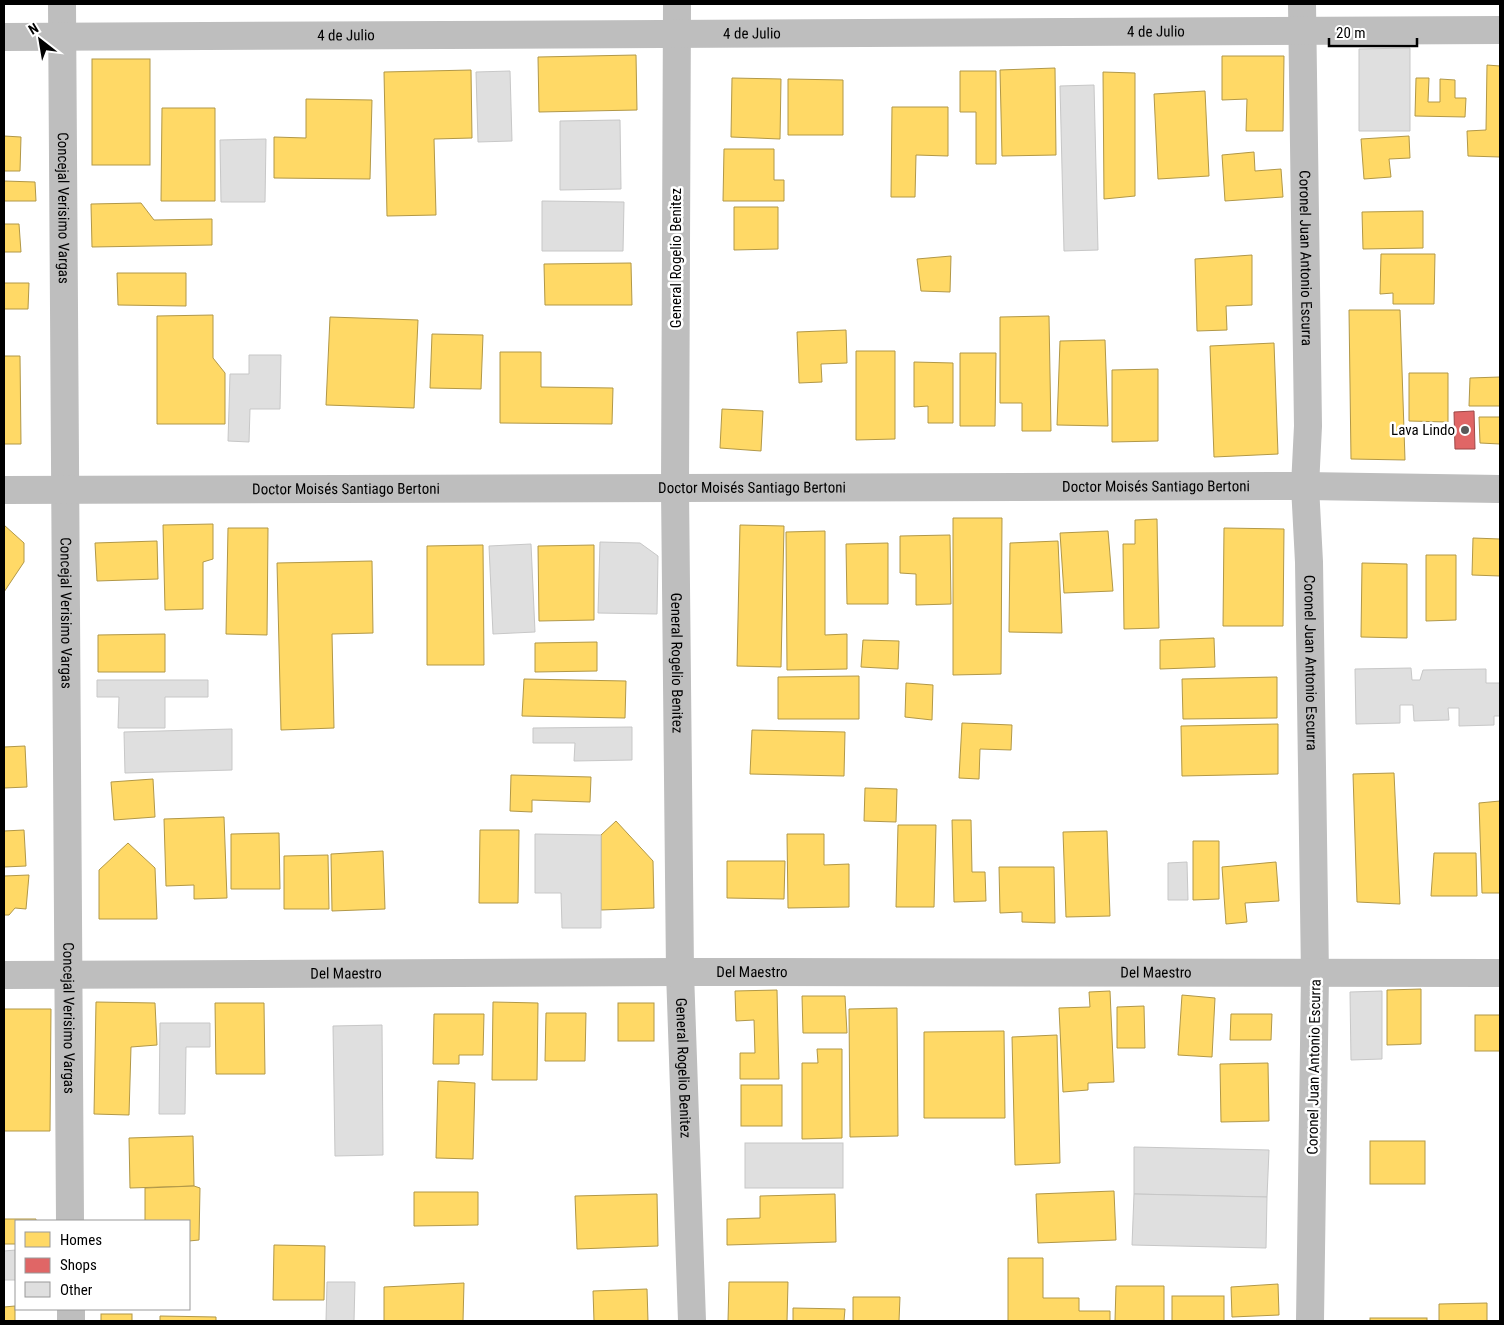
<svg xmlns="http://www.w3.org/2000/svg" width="1504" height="1325" font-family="'Roboto Condensed',sans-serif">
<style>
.homes{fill:#ffd966;stroke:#b29847}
.shops{fill:#e06666;stroke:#9d4747}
.building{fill:#dfdfdf;stroke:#c7c7c7}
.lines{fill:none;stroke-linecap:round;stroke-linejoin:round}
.minor{stroke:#bebebe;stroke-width:28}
.poi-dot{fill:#595959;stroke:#fff;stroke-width:2}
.labels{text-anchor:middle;stroke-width:5;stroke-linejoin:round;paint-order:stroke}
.street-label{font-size:15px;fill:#000;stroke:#fff}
.poi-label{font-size:15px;fill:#000;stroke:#fff;text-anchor:end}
</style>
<rect width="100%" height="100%" fill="#fff"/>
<g class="homes">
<polygon points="636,55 637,110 539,112 538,57"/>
<polygon points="1222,56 1284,56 1283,131 1246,131 1247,99 1222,100"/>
<rect x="92" y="59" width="58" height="106"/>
<polygon points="1487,65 1500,66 1500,157 1468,156 1467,131 1486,130"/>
<polygon points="1055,68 1056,155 1002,156 1000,70"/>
<polygon points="471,70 472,138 434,139 436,215 387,216 384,72"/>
<polygon points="960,71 996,71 996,164 976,164 976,112 960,112"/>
<polygon points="1103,72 1135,73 1135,196 1104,199"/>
<polygon points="732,78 781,79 780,139 731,137"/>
<polygon points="1416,78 1429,78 1428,102 1440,102 1440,79 1455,80 1455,98 1466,98 1465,117 1415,116"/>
<polygon points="788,79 843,80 843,135 788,135"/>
<polygon points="1205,91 1209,176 1158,179 1154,94"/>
<polygon points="306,99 372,100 370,179 274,178 274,137 306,138"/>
<polygon points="892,107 948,107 948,156 916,155 915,197 891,197"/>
<polygon points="162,108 215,108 215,201 161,201"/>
<polygon points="4,136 21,137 20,171 4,171"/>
<polygon points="1409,136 1410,158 1389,159 1391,177 1364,179 1361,139"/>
<polygon points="724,149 774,149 774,180 784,180 784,201 723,201"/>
<polygon points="1254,152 1255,171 1281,169 1283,197 1225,201 1222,155"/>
<polygon points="4,181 35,182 36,201 4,201"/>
<polygon points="141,203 154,220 212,219 212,245 92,247 91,204"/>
<polygon points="734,207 778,207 778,249 734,250"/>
<polygon points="1423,211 1423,248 1363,249 1362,212"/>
<polygon points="4,224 19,224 21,252 4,252"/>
<polygon points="1381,254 1435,254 1434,304 1393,304 1393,293 1380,294"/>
<polygon points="1252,255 1252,305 1226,306 1227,330 1197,331 1195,259"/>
<polygon points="951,256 950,292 921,291 917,259"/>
<polygon points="631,263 632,305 545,305 544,264"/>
<polygon points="117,273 186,273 186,306 118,305"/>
<polygon points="4,283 29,283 28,309 4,309"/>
<polygon points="1349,310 1400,310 1405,460 1351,459"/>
<polygon points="213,315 213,358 225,373 225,424 157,424 157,316"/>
<polygon points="1049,316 1051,431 1022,431 1022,403 1000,403 1000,317"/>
<polygon points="330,317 418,320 414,408 326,405"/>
<polygon points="846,330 847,363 821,364 822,382 799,383 797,332"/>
<polygon points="432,334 483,335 481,389 430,388"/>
<polygon points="1105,340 1108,426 1057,425 1060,341"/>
<polygon points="1274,343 1278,454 1214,457 1210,346"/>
<polygon points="856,351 895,351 895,439 856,440"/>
<polygon points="500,352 541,352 541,387 613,388 612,424 500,423"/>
<polygon points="960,353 996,353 995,426 960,426"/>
<polygon points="4,356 20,356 21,444 4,444"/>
<polygon points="914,362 953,363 953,423 928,423 928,406 914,407"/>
<polygon points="1158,369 1158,441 1112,442 1112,370"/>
<polygon points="1409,373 1448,373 1448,422 1409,421"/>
<polygon points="1500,377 1500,406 1469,406 1470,378"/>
<polygon points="722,409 763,411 761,451 720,448"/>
<polygon points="1479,417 1500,417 1500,444 1480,443"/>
<polygon points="953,518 1002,518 1001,674 953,675"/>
<polygon points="1157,519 1159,628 1124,629 1123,544 1135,544 1135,520"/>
<polygon points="213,524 213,559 203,562 203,609 165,610 163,525"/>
<polygon points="4,525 24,543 24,562 4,592"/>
<polygon points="740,525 784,526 781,667 737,666"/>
<polygon points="228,528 268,528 267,635 226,634"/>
<polygon points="1224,528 1284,529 1283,626 1223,626"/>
<polygon points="825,531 825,635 847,634 847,669 787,670 786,532"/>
<polygon points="1108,531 1113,591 1064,593 1060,533"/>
<polygon points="950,535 951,604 916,605 916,574 900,573 900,536"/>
<polygon points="1473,538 1500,539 1500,576 1472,575"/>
<polygon points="157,541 158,579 97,581 95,543"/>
<polygon points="1058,541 1062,633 1009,632 1010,543"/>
<polygon points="888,543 888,604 847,604 846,544"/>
<polygon points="483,545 484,665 427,665 427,546"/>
<polygon points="594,545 594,620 539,621 538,546"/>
<polygon points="1426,555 1456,555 1456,620 1426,621"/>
<polygon points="372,561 373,633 332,634 334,728 281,730 277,563"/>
<polygon points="1362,563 1407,564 1407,638 1361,637"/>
<polygon points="165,634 165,672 98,672 98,635"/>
<polygon points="1214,638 1215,667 1160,669 1160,640"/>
<polygon points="863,640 899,641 898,669 861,667"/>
<polygon points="597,642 597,671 535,672 535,643"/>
<polygon points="859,676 859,719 778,719 778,677"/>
<polygon points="1277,677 1277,718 1183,719 1182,679"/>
<polygon points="524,679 626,681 625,718 522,716"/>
<polygon points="906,683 933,685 932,720 905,717"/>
<polygon points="962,723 1012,725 1011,750 980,749 979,779 959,778"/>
<polygon points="1278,724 1278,774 1182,776 1181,726"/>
<polygon points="752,730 845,732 844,776 750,774"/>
<polygon points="25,746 27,787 4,788 4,747"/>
<polygon points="1394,773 1400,904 1357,902 1353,774"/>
<polygon points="511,775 591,777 590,802 532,800 532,812 510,811"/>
<polygon points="153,779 155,817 114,820 111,782"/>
<polygon points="865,788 897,789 896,822 864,821"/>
<polygon points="1500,801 1500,893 1482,893 1479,803"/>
<polygon points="224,817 227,898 194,899 194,885 166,886 164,819"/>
<polygon points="952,820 971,820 972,872 985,872 986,901 954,902"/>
<polygon points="616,821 653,861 654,908 601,910 601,835"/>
<polygon points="898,825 936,825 934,907 896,907"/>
<polygon points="24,830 26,866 4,867 4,831"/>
<polygon points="480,830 519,830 518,903 479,903"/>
<polygon points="1107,831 1110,916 1066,917 1063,832"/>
<polygon points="279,833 280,889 231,889 231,834"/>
<polygon points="787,834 824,834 824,865 849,864 849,907 788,908"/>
<polygon points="1193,841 1219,841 1219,899 1193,900"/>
<polygon points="128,843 155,868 157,919 99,919 99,870"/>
<polygon points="383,851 385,909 332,911 331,854"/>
<polygon points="1434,853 1476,853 1477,896 1431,896"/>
<polygon points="328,855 329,909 284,909 284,856"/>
<polygon points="727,861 785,861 784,899 727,898"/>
<polygon points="1276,862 1279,901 1245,903 1247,922 1226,924 1222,867"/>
<polygon points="999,867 1054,867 1055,923 1022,922 1022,912 1000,913"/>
<polygon points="29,875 26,909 15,908 9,915 4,915 4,876"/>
<polygon points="1421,989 1421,1044 1387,1045 1387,990"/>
<polygon points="777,990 779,1079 740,1079 740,1053 755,1053 754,1020 736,1021 735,991"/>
<polygon points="1110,991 1114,1082 1088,1083 1088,1090 1063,1092 1059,1008 1090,1007 1089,992"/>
<polygon points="1182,995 1215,998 1212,1057 1178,1055"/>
<polygon points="802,996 845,996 847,1033 803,1033"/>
<polygon points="96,1002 155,1003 157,1045 131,1047 129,1115 94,1114"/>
<polygon points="493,1002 538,1003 537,1080 492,1080"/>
<polygon points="215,1003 264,1003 265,1074 216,1074"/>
<rect x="618" y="1003" width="36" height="38"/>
<polygon points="1144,1006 1145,1048 1117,1048 1117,1007"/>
<polygon points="897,1008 898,1136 850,1137 849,1009"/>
<polygon points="4,1009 51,1009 50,1131 4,1131"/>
<polygon points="546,1013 586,1013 585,1061 545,1061"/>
<polygon points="434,1014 484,1014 483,1055 459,1055 459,1064 433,1064"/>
<polygon points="1231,1014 1272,1014 1271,1040 1230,1040"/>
<rect x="1475" y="1015" width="25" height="36"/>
<polygon points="1004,1031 1005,1118 924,1118 924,1032"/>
<polygon points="1057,1035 1060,1163 1015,1165 1012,1037"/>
<polygon points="817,1049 842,1049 842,1138 802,1139 802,1063 818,1063"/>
<polygon points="1268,1063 1269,1121 1221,1122 1220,1064"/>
<polygon points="438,1081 475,1083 473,1159 436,1158"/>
<rect x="741" y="1085" width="41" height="41"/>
<polygon points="193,1136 194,1186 130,1188 129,1138"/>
<rect x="1370" y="1141" width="55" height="43"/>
<polygon points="194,1186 200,1188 199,1240 189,1241 189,1221 145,1221 145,1188"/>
<polygon points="1114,1191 1116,1240 1038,1243 1036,1194"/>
<polygon points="414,1192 478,1192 478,1225 414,1226"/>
<polygon points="657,1194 658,1246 577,1249 575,1196"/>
<polygon points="835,1194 836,1242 727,1245 727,1219 760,1218 760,1196"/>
<polygon points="4,1219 36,1219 36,1221 16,1221 16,1244 4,1244"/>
<polygon points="274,1245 325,1246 324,1300 273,1300"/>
<polygon points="1008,1258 1043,1258 1043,1298 1079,1298 1079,1311 1110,1311 1110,1321 1008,1321"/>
<polygon points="729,1282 788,1282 787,1321 728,1321"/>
<polygon points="464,1283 463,1321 384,1321 384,1287"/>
<polygon points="1278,1284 1279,1315 1232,1317 1231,1287"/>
<polygon points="1116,1286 1164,1286 1164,1321 1115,1321"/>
<polygon points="647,1289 648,1321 594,1321 593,1291"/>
<rect x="1172" y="1296" width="52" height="25"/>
<polygon points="853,1297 900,1297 899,1321 853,1321"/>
<polygon points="1487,1303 1487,1321 1439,1321 1439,1304"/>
<polygon points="15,1306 15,1321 4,1321 4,1307"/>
<polygon points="793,1308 845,1309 844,1321 793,1321"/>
<rect x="101" y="1314" width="31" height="7"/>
<polygon points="160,1316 216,1317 216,1321 160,1321"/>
<rect x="1370" y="1318" width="57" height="3"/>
</g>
<polygon class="shops" points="1474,411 1475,449 1455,449 1454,412"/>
<g class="building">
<polygon points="1410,48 1410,131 1359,131 1359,49"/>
<polygon points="510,71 512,141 478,142 476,72"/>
<polygon points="1094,85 1098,250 1064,251 1060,86"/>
<polygon points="620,120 621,189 560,190 560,121"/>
<polygon points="266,139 265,202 221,202 220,140"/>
<polygon points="542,201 624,202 623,251 542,251"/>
<polygon points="249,355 281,355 280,409 250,409 249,442 228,441 230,374 249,374"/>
<polygon points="600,542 640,543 658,556 657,614 598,613"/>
<polygon points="531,544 535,632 493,634 489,546"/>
<polygon points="1411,668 1412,680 1420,680 1423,670 1486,669 1486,683 1500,683 1500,716 1494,716 1494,725 1459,726 1459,708 1448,708 1449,720 1414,721 1413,705 1400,705 1400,723 1356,724 1355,669"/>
<polygon points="97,680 208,680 208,697 165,697 165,728 118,728 119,697 97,697"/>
<polygon points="632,727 632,760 574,761 575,743 533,743 533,728"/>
<polygon points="232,729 232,770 125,773 124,732"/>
<polygon points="535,834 601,835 601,928 562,928 561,893 535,893"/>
<polygon points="1187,862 1188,900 1168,900 1168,863"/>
<polygon points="1382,991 1382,1059 1351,1060 1350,992"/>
<polygon points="160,1023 210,1023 210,1047 186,1047 185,1114 159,1114"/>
<polygon points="382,1025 383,1155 335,1156 333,1026"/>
<rect x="745" y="1143" width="98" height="45"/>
<polygon points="1134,1147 1269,1150 1267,1197 1134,1194"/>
<polygon points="1134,1194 1267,1197 1266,1248 1132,1245"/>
<polygon points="16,1250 16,1280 4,1280 4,1251"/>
<polygon points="327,1282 355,1282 354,1321 326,1321"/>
</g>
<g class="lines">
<g class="minor">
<path id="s1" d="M62 4 70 1221"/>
<path id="s2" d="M677 4 675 489 680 972 692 1321"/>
<path id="s3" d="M1302 4 1308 426 1305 486 1309 562 1315 975 1310 1321"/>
<path id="s4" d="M4 37 1500 30"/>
<path id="s5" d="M4 490 1305 486 1500 489"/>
<path id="s6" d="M4 975 680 972 1500 973"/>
<polyline points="71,1309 71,1321"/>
</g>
</g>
<circle class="poi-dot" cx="1465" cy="430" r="5"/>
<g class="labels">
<g class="street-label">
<text dy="5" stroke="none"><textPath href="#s4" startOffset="1152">4 de Julio</textPath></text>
<text dy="5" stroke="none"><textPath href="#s4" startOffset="748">4 de Julio</textPath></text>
<text dy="5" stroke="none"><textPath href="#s4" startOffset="342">4 de Julio</textPath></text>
<text dy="5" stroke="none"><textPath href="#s1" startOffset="204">Concejal Verisimo Vargas</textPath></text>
<text transform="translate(676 258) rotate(-90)" y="5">General Rogelio Benitez</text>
<text dy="5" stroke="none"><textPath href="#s3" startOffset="254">Coronel Juan Antonio Escurra</textPath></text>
<text dy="5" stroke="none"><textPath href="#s5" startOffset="1152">Doctor Moisés Santiago Bertoni</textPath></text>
<text dy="5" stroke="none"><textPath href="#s5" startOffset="748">Doctor Moisés Santiago Bertoni</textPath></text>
<text dy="5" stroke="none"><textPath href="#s5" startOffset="342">Doctor Moisés Santiago Bertoni</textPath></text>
<text dy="5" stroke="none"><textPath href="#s1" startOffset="609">Concejal Verisimo Vargas</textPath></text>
<text dy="5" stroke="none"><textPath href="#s3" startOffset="659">Coronel Juan Antonio Escurra</textPath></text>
<text dy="5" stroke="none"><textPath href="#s2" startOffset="659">General Rogelio Benitez</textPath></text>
<text dy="5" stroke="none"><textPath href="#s6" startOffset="748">Del Maestro</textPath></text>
<text dy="5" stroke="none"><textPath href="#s6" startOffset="342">Del Maestro</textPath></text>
<text dy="5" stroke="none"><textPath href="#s6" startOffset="1152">Del Maestro</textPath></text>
<text dy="5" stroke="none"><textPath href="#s1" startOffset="1014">Concejal Verisimo Vargas</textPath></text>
<text transform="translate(1314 1067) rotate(-89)" y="5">Coronel Juan Antonio Escurra</text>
<text dy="5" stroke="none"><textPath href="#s2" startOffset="1064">General Rogelio Benitez</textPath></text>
</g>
<g class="poi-label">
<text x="1455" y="435">Lava Lindo</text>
</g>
</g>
<rect width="1504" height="1325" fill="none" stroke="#000000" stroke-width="10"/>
<rect x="15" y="1220" width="175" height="90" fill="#ffffff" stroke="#999999"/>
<rect x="25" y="1232" width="25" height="15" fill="#ffd966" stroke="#999999"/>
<text x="60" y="1245" font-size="15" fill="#000000">Homes</text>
<rect x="25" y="1258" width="25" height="15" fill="#e06666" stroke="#999999"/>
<text x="60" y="1270" font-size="15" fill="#000000">Shops</text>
<rect x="25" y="1282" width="25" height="15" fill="#dfdfdf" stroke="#999999"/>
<text x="60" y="1295" font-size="15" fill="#000000">Other</text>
<g transform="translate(40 40) rotate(329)" stroke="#ffffff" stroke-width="4" paint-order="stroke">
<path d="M0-4L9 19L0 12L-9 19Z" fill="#000000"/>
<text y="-8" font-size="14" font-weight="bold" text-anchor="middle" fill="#000000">N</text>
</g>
<path d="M1329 38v8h88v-8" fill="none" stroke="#000000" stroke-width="2.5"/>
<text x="1336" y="38" font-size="15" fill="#000000" stroke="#ffffff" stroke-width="4" paint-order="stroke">20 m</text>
</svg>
